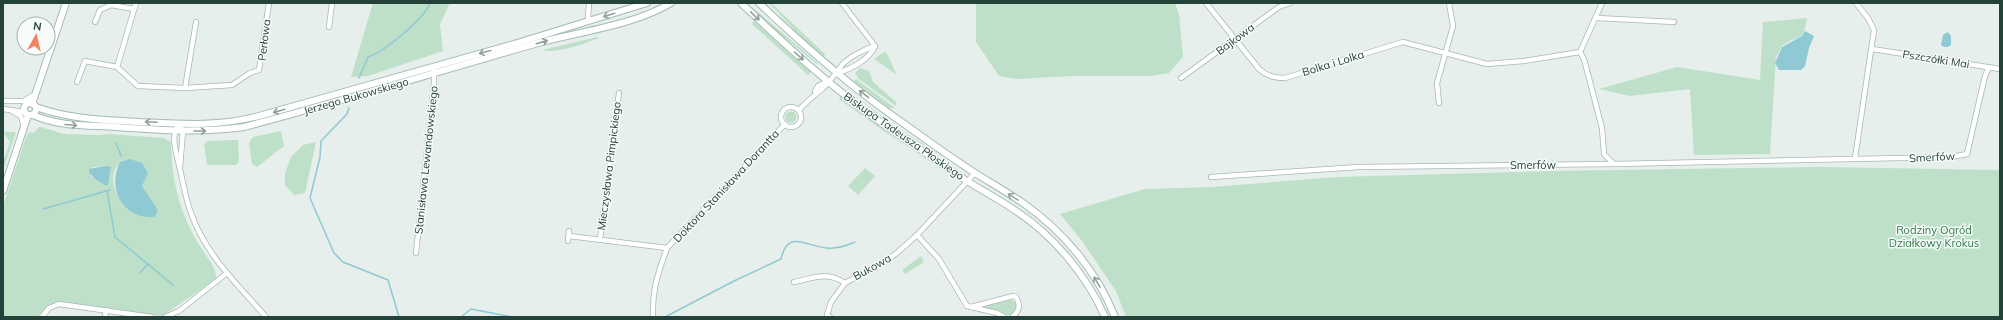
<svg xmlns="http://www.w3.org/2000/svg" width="2003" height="320" font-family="Mulish,sans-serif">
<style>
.green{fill:#bfe0c8;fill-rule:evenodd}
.water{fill:#8ec9d4}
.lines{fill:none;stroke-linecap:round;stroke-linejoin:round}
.stream{stroke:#8ec9d4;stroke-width:1.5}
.street-casing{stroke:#a8b8b2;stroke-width:6}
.secondary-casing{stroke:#a4bbb3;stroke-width:8}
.street{stroke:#fff;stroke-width:4.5}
.secondary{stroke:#fff;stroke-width:6}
.oneway{stroke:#92a09c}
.labels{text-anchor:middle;stroke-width:3;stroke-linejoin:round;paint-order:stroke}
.street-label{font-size:11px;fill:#24423a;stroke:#f7fbf9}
.park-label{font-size:11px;fill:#2d7a4b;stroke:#f7fbf9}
</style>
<rect width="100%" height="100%" fill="#e6efeb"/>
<g class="green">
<polygon points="373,3 450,3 440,24 443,51 368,76 351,77"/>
<polygon points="747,3 818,63 817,64 768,24"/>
<polygon points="769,3 771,3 825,54 824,57 803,39"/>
<polygon points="976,3 1175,3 1179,14 1183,57 1169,73 1150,76 1072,76 1017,79 999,76 976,42"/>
<path d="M1807 18C1804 44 1798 33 1782 46 1780 49 1778 54 1776 57L1770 154 1694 155 1690 89 1630 96 1599 89 1677 67 1760 80 1763 22Z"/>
<polygon points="754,21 811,72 808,75 752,24"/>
<path d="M597 37 599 38C584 44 556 54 542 50Z"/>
<polygon points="884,52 886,52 897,75 874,59"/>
<polygon points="860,68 869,71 873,82 896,102 896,106 859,79 855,73"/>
<polygon points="856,79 895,108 889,108 854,81"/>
<polygon points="847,90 896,127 954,163 894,128"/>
<polygon points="841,96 912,151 839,99"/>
<circle cx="791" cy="117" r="5.5"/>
<path d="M39 127H41L64 134 98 135 108 134 164 138 171 142C171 174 178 207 194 236 199 247 218 268 216 279L162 316 58 304 47 307 40 317H3V206L26 137 29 132 34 133ZM124 160 147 173 142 186 158 210 155 217C125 220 97 176 124 160ZM105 166 111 170 106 186 91 176 92 167Z"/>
<polygon points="281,131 284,146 257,167 252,164 249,143 253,137"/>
<polygon points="3,132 16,132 3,170 3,162 10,142"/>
<polygon points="238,140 239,161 236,165 207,165 204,145 207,141"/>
<polygon points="316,142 305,193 294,195 285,185 285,173 291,157 303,145"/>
<polygon points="1822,167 2000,170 2000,317 1126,317 1116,291 1082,241 1060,214 1145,189 1212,187 1336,177 1550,171"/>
<polygon points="865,168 875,176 858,195 848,186"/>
<polygon points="921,256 924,262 905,274 902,270"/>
<path d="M1008 298 1015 302 1017 307 1012 315C1005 316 992 310 984 308L985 305Z"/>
</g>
<g class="water">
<polygon points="1805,31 1814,36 1809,48 1805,66 1801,70 1779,70 1775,63 1782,47 1802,36"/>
<polygon points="1948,32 1951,36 1951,45 1948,47 1944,47 1941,45 1943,35"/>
<path d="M130 159 142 163 148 173 142 186 158 210 155 217C124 220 106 189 120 162Z"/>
<polygon points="105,166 111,167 108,185 106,186 95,179 89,172 89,169"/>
</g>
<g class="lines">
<g class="stream">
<path d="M359 78 368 57C384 52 425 18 430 3"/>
<polyline points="349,108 347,114 321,141 320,157 310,198 334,253 343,262 388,280 399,317"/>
<polyline points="116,143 121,156"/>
<polyline points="107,191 115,237 173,285"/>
<polyline points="43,209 110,190"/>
<polyline points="140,273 148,264"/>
<polyline points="461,317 471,309 513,317"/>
<path d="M665 317 734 281 781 259C788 228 807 247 827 248 837 249 846 246 855 242"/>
</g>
<defs>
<g id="street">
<polyline points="136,3 117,67 138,86 185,88 232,85 250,73 259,70 269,3"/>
<polyline points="589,3 588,18 592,20"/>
<polyline points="842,3 875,46"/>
<path d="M1206 3 1259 69C1267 76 1274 78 1285 78L1403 42 1487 64 1524 61 1580 52"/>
<polyline points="1602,3 1580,52 1584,59 1602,128 1604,154 1614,164"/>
<polyline points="1597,18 1674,22"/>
<polyline points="95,22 100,10 111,5 134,9"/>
<polyline points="329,27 332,3"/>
<polyline points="1872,49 2000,69"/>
<path d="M837 73C851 69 869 60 875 46"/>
<polyline points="1181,78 1279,7 1290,3"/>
<polyline points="77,82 85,61 117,67"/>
<polyline points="185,88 196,22"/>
<polyline points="815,92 818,86 826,82"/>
<polyline points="3,101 24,101 35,94"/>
<polyline points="1439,103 1437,83 1453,26 1449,3"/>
<circle cx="791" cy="117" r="10"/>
<polyline points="3,109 25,112"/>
<path d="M799 110C806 102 814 96 822 89 830 82 836 73 842 65 849 57 865 49 875 46"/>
<polyline points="12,111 21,116 24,127"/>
<polyline points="1855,158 1874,30 1868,18 1856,3"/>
<path d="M180 167 183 131 179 124C170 137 176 151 179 165 183 181 185 197 191 213 205 254 238 285 266 317"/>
<polyline points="1211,177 1359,167 1614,164 1951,157 1967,154 1985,76 1989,67"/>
<polyline points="917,235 939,259 967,306 997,313 1004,317"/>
<polyline points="569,236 667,248"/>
<polyline points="600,239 619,93"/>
<polyline points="568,241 569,231"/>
<polyline points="416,253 434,83 434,70"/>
<path d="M794 282C814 278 827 271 845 283"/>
<path d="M971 307 1013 296 1016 297C1021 305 1019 312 1012 317"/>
<polyline points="42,317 49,308 59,304 152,317"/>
<polyline points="105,317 106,310"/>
<polyline points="165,317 179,311 227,273"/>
<path d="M653 317C652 290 658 273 667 248L785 124"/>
<polyline points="830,317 827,315 831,302 845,283 886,261 898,252 917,235 975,173"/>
</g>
<g id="secondary">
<path d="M741 3C784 43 827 84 875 118 905 139 936 161 967 181 983 191 1000 200 1016 211 1054 236 1087 276 1105 317"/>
<path d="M759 3C801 43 845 82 893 116 920 135 947 155 975 173 991 183 1007 192 1023 203 1063 231 1097 271 1115 317"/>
<circle cx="30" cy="109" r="6"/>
<polyline points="32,104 66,3"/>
<path d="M36 107C69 119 103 120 138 122 181 124 217 127 259 116L514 44 647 3"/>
<path d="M33 115C60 127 88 125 117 127 160 130 201 133 244 127 343 101 440 71 538 43 581 31 632 26 671 3"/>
<polyline points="3,191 28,115"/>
</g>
</defs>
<use href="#street" class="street-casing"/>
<use href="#secondary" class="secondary-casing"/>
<use href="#street" class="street"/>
<use href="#secondary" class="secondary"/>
</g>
<defs><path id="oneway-shaft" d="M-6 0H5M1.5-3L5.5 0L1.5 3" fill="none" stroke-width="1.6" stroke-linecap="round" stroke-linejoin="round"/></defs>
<g class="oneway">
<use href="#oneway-shaft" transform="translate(609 15) rotate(163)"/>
<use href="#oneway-shaft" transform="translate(755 16) rotate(44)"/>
<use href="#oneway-shaft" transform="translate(542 42) rotate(-16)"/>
<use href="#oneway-shaft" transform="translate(485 52) rotate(165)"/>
<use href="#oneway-shaft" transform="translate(799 56) rotate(42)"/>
<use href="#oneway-shaft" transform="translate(864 94) rotate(-143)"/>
<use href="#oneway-shaft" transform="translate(279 111) rotate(164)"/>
<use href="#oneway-shaft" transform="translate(151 122) rotate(-177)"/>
<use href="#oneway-shaft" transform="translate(71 125) rotate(5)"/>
<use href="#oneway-shaft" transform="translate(200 131)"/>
<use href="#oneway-shaft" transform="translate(1013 197) rotate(-148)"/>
<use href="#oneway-shaft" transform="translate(1097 282) rotate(-121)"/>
</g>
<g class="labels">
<g class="street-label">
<text transform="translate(1235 39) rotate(-37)" y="4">Bajkowa</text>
<text transform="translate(264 40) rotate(-83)" y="4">Perłowa</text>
<text transform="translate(1936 59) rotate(9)" y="4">Pszczółki Mai</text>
<text transform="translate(1333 63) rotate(-17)" y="4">Bolka i Lolka</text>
<text transform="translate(356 96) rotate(-16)" y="4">Jerzego Bukowskiego</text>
<text transform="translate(904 136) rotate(35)" y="4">Biskupa Tadeusza Płoskiego</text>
<text transform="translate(1932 157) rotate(-3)" y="4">Smerfów</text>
<text transform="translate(426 160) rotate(-84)" y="4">Stanisława Lewandowskiego</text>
<text x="1533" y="169">Smerfów</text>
<text transform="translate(609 166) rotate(-83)" y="4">Mieczysława Pimpickiego</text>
<text transform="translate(726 186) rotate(-47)" y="4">Doktora Stanisława Dorantta</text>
<text transform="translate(872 267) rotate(-29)" y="4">Bukowa</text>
</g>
<g class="park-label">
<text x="1934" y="234">Rodziny Ogród<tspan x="1934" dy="13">Działkowy Krokus</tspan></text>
</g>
</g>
<rect width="2003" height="320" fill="none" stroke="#24423a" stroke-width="8"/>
<g transform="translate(36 36) rotate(8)"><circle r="19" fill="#f7fbf9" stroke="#a3b1ad"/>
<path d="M0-3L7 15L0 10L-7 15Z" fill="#f4845f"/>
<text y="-6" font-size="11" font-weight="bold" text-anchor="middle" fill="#24423a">N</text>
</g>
</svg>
